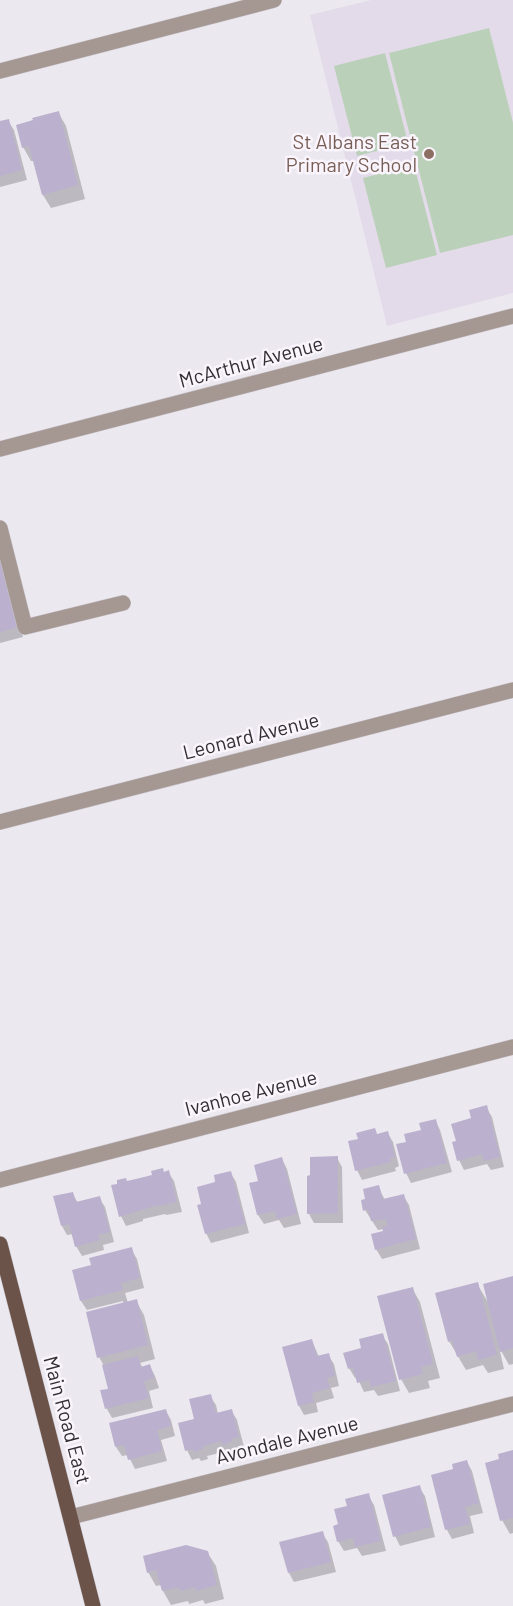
<svg xmlns="http://www.w3.org/2000/svg" width="513" height="1606" font-family="Barlow,sans-serif">
<style>
.built{fill:#e3dbe9}
.green{fill:#bad0b8}
.shadow{fill:#0003}
.building{fill:#bbb1ce}
.lines{fill:none;stroke-linecap:round;stroke-linejoin:round}
.minor-casing{stroke:#c7c3ca;stroke-width:16}
.major-casing{stroke:#c7c3ca;stroke-width:16}
.minor{stroke:#a59791;stroke-width:15}
.major{stroke:#6b5349;stroke-width:15}
.education-dot{fill:#8d6e63;stroke:#faf5fd;stroke-width:2}
.labels{text-anchor:middle;stroke-width:5;stroke-linejoin:round;paint-order:stroke}
.education-label{font-size:20px;fill:#785e54;stroke:#faf5fd;text-anchor:end}
.street-label{font-size:20px;fill:#312f32;stroke:#faf5fd}
</style>
<rect width="100%" height="100%" fill="#ece8f0"/>
<polygon class="built" points="371,0 513,0 513,293 387,326 310,15"/>
<g class="green">
<polygon points="489,28 513,123 513,235 440,253 389,53"/>
<polygon points="385,53 408,143 357,156 334,66"/>
<polygon points="414,165 437,255 386,268 363,178"/>
</g>
<g class="shadow">
<polygon points="58,112 66,126 85,199 51,208 43,195 34,161 31,161 23,147"/>
<polygon points="8,121 14,130 27,180 0,187 0,123"/>
<polygon points="0,549 23,637 0,643"/>
<polygon points="486,1107 492,1117 504,1167 491,1170 487,1164 464,1170 459,1160 458,1142 473,1119"/>
<polygon points="435,1120 440,1130 452,1172 411,1183 406,1173 408,1143"/>
<polygon points="387,1132 393,1142 399,1166 395,1168 396,1171 362,1180 357,1170 378,1135"/>
<polygon points="337,1158 342,1167 343,1223 314,1223 309,1214"/>
<polygon points="282,1159 287,1169 301,1224 284,1228 279,1220 264,1224 258,1215 250,1184 259,1182"/>
<polygon points="168,1172 174,1181 182,1212 166,1215 165,1214 143,1219 143,1221 126,1226 121,1216 127,1183"/>
<polygon points="230,1172 236,1182 249,1233 211,1243 206,1233 203,1205 217,1183"/>
<polygon points="378,1187 385,1200 403,1195 409,1205 420,1249 382,1259 376,1249 385,1232 384,1229 378,1230 365,1210"/>
<polygon points="72,1193 78,1203 99,1198 105,1207 114,1242 103,1245 104,1250 82,1256 76,1246 73,1234 67,1235 62,1226"/>
<polygon points="131,1249 137,1259 144,1288 125,1293 128,1303 136,1301 144,1315 155,1359 140,1363 143,1368 150,1366 155,1376 159,1388 149,1391 153,1408 112,1418 107,1409 102,1392 110,1390 104,1366 99,1357 123,1304 123,1301 87,1310 81,1301 74,1271 93,1267"/>
<polygon points="513,1278 513,1364 509,1365 499,1347 504,1369 488,1373 483,1365 466,1370 449,1341 477,1284 488,1302"/>
<polygon points="412,1288 420,1302 440,1378 428,1381 430,1388 409,1393 401,1379"/>
<polygon points="382,1335 388,1344 400,1391 378,1396 374,1390 364,1392 357,1377 355,1378 349,1368 363,1349"/>
<polygon points="312,1341 319,1357 328,1355 334,1364 339,1386 331,1388 334,1398 316,1403 318,1412 304,1415 299,1406"/>
<polygon points="210,1396 216,1405 218,1414 231,1410 237,1420 244,1447 235,1449 236,1452 230,1454 228,1451 207,1456 208,1459 201,1461 199,1458 192,1460 187,1450 196,1420"/>
<polygon points="166,1411 171,1420 175,1436 161,1440 167,1461 135,1469 128,1455 122,1456 116,1447"/>
<polygon points="513,1452 513,1533 510,1534 502,1520 501,1460"/>
<polygon points="467,1462 472,1471 483,1513 470,1516 474,1533 452,1539 447,1530 433,1476 455,1470"/>
<polygon points="419,1487 425,1496 435,1537 400,1546 395,1536"/>
<polygon points="368,1495 374,1505 386,1551 362,1556 357,1548 344,1551 338,1541 340,1525 349,1507"/>
<polygon points="322,1533 328,1542 336,1572 294,1582 289,1573"/>
<polygon points="207,1552 216,1566 224,1599 205,1604 203,1600 189,1604 188,1601 171,1605 163,1591 161,1585 156,1586 148,1572"/>
</g>
<g class="building">
<polygon points="59,111 78,185 42,195 29,146 22,148 16,125 33,120 32,118"/>
<polygon points="9,119 22,170 0,176 0,121"/>
<polygon points="0,560 18,627 0,632"/>
<polygon points="487,1105 500,1157 484,1161 482,1154 457,1161 452,1142 456,1141 451,1124 471,1118 469,1110"/>
<polygon points="436,1119 447,1163 404,1174 396,1144 406,1142 404,1134 421,1130 419,1123"/>
<polygon points="375,1128 377,1134 388,1131 395,1157 390,1158 391,1162 355,1171 348,1141 358,1139 356,1133"/>
<polygon points="338,1156 338,1213 307,1214 307,1176 310,1175 310,1157"/>
<polygon points="282,1157 297,1214 277,1219 275,1211 257,1215 249,1183 258,1181 254,1165"/>
<polygon points="163,1168 164,1172 169,1170 177,1202 159,1206 158,1205 119,1217 111,1185 117,1184 117,1180 126,1178 127,1181 140,1178 152,1175 151,1171"/>
<polygon points="231,1171 245,1224 205,1234 197,1205 201,1204 197,1187 215,1182 214,1175"/>
<polygon points="379,1185 383,1199 404,1194 416,1239 375,1250 371,1234 383,1231 382,1227 387,1226 386,1219 371,1221 368,1209 363,1211 361,1200 365,1199 363,1189"/>
<polygon points="73,1192 76,1202 100,1196 110,1232 98,1235 100,1240 75,1247 69,1224 61,1226 53,1196"/>
<polygon points="132,1247 140,1278 121,1283 123,1290 80,1301 72,1270 91,1265 89,1258"/>
<polygon points="513,1276 513,1348 500,1352 483,1284"/>
<polygon points="478,1282 497,1355 478,1360 476,1351 457,1357 452,1340 448,1342 435,1293"/>
<polygon points="413,1287 433,1364 421,1367 423,1374 399,1380 377,1296"/>
<polygon points="137,1299 148,1345 97,1358 86,1312"/>
<polygon points="383,1333 396,1381 371,1387 369,1380 357,1383 353,1367 348,1369 343,1353 361,1348 359,1339"/>
<polygon points="312,1339 317,1356 329,1353 335,1376 327,1378 330,1388 312,1393 314,1402 298,1406 282,1347"/>
<polygon points="138,1356 141,1367 150,1364 154,1378 144,1381 149,1398 105,1409 100,1390 108,1389 102,1365"/>
<polygon points="211,1394 216,1413 232,1409 239,1437 231,1439 232,1442 223,1445 222,1441 203,1446 203,1449 194,1452 193,1449 185,1451 178,1423 194,1419 189,1399"/>
<polygon points="166,1409 171,1426 157,1430 162,1451 128,1460 124,1445 115,1447 109,1423"/>
<polygon points="513,1450 513,1518 500,1521 485,1463 499,1459 498,1454"/>
<polygon points="467,1460 479,1503 465,1507 470,1524 445,1530 431,1475 453,1469 452,1464"/>
<polygon points="420,1485 431,1527 393,1537 382,1495"/>
<polygon points="369,1493 381,1541 355,1547 353,1538 337,1542 333,1526 338,1524 334,1509 347,1506 345,1499"/>
<polygon points="323,1531 331,1562 288,1573 279,1542"/>
<polygon points="186,1545 208,1551 217,1585 196,1591 195,1587 180,1591 179,1587 162,1591 156,1570 147,1573 143,1556"/>
</g>
<g class="lines">
<defs>
<g id="minor">
<polyline points="0,71 274,0"/>
<polyline points="0,449 513,316"/>
<polyline points="0,528 25,627 123,603"/>
<polyline points="0,822 513,690"/>
<polyline points="0,1180 513,1047"/>
<polyline points="71,1517 513,1404"/>
</g>
<polyline id="major" points="0,1244 93,1606"/>
</defs>
<use href="#minor" class="minor-casing"/>
<use href="#major" class="major-casing"/>
<use href="#minor" class="minor"/>
<use href="#major" class="major"/>
</g>
<circle class="education-dot" cx="429" cy="154" r="6"/>
<g class="labels">
<g class="education-label">
<text x="417" y="149">St Albans East<tspan x="417" dy="23">Primary School</tspan></text>
</g>
<g class="street-label">
<text transform="translate(251 362) rotate(-15)" y="7">McArthur Avenue</text>
<text transform="translate(251 736) rotate(-14)" y="7">Leonard Avenue</text>
<text transform="translate(251 1093) rotate(-14)" y="7">Ivanhoe Avenue</text>
<text transform="translate(67 1420) rotate(75)" y="7">Main Road East</text>
<text transform="translate(287 1440) rotate(-14)" y="7">Avondale Avenue</text>
</g>
</g>
</svg>
